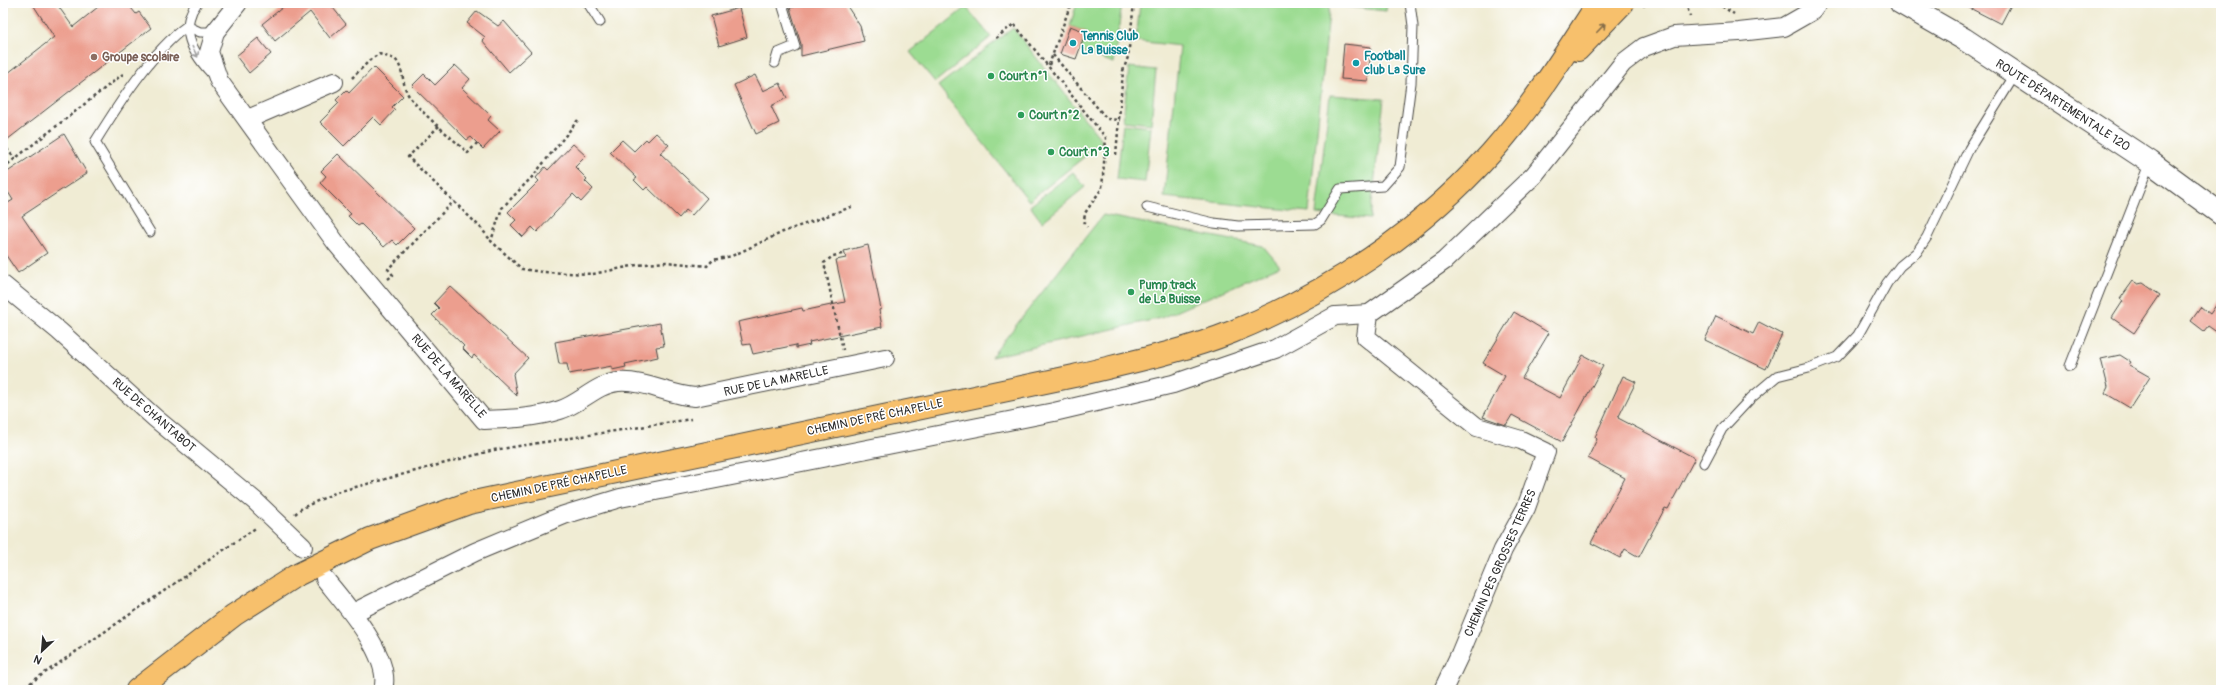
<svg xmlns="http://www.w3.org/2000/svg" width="2224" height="693" font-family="Pangolin,sans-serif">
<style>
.green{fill:#9cdc92;stroke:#64845e}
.building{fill:#ec9e8e}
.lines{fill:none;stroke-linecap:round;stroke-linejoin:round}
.service-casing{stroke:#494844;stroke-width:11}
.minor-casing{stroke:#494844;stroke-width:20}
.tertiary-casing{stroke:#494844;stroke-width:24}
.primary-casing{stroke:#494844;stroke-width:24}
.path{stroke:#494844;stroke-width:2.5;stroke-dasharray:3 3;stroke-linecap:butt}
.service{stroke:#fff;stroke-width:9}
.minor{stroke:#fff;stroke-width:18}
.tertiary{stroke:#fff;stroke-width:22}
.primary{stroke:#f7c06c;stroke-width:22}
.oneway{stroke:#876e48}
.oneway2{stroke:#a0a0a0}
.culture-dot{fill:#0f9aa8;stroke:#fff;stroke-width:1.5}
.education-dot{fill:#8d6e63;stroke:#fff;stroke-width:1.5}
.leisure-dot{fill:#2e9e5b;stroke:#fff;stroke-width:1.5}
.labels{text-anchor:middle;stroke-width:3;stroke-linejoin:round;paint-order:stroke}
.culture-label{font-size:12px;font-weight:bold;fill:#0d838f;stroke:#fff;text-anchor:start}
.education-label{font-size:12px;font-weight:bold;fill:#785e54;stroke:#fff;text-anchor:start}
.leisure-label{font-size:12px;font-weight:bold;fill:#27864d;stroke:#fff;text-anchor:start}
.street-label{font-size:12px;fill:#2b2b2b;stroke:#fff}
</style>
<rect width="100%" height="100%" fill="#fff"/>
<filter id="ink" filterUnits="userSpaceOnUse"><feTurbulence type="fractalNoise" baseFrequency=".025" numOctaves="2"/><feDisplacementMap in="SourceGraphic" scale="8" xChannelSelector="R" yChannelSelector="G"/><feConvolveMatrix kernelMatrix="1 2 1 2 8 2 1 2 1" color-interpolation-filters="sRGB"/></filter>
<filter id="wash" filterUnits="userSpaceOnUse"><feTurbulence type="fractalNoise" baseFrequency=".012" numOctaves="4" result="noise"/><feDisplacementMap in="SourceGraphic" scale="16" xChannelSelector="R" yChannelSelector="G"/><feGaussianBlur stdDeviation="0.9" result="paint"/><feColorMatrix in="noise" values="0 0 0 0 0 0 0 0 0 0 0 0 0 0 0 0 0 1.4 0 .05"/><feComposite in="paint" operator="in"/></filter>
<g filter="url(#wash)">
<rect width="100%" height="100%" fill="#f0ecd4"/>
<g class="green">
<polygon points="1077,3 1122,3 1114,63 1080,51 1086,32 1070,26"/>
<polygon points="1140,3 1330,3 1309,212 1164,197 1180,46 1136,41"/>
<polygon points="1340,3 1387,3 1386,11 1340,6"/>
<polygon points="966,7 991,37 935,82 910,52"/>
<polygon points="1013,28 1103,142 1029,201 938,86"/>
<polygon points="1129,67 1156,70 1151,124 1123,121"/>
<polygon points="1330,95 1384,99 1370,219 1316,214"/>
<polygon points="1123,124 1151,127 1145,182 1117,179"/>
<polygon points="1073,172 1085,187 1042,222 1030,206"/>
<polygon points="1103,215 1263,246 1280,266 1161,318 991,357"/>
</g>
<g id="blocks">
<g class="building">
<polygon points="32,3 56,3 73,27 103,3 127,3 136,14 139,12 151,28 3,143 3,77 54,37"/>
<polygon points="288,3 329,3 346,24 330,38 310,12 275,41 262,24"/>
<polygon points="808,3 845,3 860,26 864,41 801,56 801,44 790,8"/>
<polygon points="1960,3 2012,3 2001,24"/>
<polygon points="739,8 747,37 719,46 711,16"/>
<polygon points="477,11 498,26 504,21 531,52 509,72 482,40 485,37 467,23"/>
<polygon points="1070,26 1086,32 1076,59 1060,54"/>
<polygon points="258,38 271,54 249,73 236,56"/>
<polygon points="1344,44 1371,47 1368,81 1341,79"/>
<polygon points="455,65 470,79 462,88 491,116 488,120 500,131 483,149 471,137 467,140 412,86 424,74 435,85"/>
<polygon points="374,67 403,96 392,107 395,110 381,125 373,117 344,146 320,122 339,103 336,100 346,90 349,93"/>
<polygon points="755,75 763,91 780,83 787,98 771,106 779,123 756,134 734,85"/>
<polygon points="656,133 669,145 660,153 707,198 692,215 686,210 679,218 647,187 644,190 634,180 637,178 610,152 622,140 634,151 646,139 648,141"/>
<polygon points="64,134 87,173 22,216 47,253 18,273 3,251 3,206 13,200 3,184 3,175"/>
<polygon points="573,144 586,156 575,167 587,179 585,181 593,189 581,202 573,194 537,232 532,227 523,237 511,225 516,220 508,212 539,181 536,178 545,167 548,170"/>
<polygon points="338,154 414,228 397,245 392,240 384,247 361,224 358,226 348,216 351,214 320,183 326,176 321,171"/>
<polygon points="868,245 881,309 879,310 882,327 809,342 810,345 796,348 796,345 753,354 750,344 743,345 738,322 802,308 803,311 845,302 836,260 846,258 844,251"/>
<polygon points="2133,281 2138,284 2143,283 2160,295 2134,333 2112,318 2123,301 2120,299"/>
<polygon points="450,286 528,358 513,374 517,396 474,355 472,358 462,348 464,346 432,315 439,308 434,303"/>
<polygon points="2221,298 2221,335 2208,326 2204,331 2191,321 2201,307 2210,314"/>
<polygon points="1514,312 1549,333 1522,378 1560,398 1583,355 1603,366 1562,442 1512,415 1506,425 1483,417 1505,376 1483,363"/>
<polygon points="1716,316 1753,334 1759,322 1782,334 1766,369 1705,340"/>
<polygon points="660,323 664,346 656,347 658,357 625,364 626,367 612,370 612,366 569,374 567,364 559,364 555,342"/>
<polygon points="2120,355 2131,362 2129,365 2150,377 2130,408 2105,393 2108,387 2101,359"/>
<polygon points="1623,376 1636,382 1618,418 1695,458 1668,509 1665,508 1639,557 1625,549 1620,558 1591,543 1625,478 1588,458 1597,439 1595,437"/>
</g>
</g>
</g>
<g filter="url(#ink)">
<use href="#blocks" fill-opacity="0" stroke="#494844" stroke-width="1"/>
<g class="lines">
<defs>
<g id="service">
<path d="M197 3C178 28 193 54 212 74"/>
<polyline points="588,3 600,22"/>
<polyline points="775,63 778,53 795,46 783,7 786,3"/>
<polyline points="1147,207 1214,223 1238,226 1315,224 1321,220 1340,189 1383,186 1400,167 1411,83 1413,26 1410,3"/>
<path d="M150 232 95 142C118 105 152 51 187 26L200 32H215"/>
<polyline points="2070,366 2150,162"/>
<polyline points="1704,463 1722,429 1751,398 1777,376 1809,368 1837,357 1858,335 1887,283 1900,266 1917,252 1927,237 1969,149 2016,73"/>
</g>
<g id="minor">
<path d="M238 3 215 32 209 52 219 81 336 243 484 420C509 419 535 418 560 410 580 404 596 384 618 382 645 380 669 395 695 397L885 358"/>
<polyline points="248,119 334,82"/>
<polyline points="3,285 59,331 155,418 255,501 303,547"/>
<path d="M325 579C344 603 393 657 383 690"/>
<polyline points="353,613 475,552 564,515 620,498 1054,412 1173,384 1275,349 1335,316 1369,314"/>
<polyline points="1443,690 1460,654 1503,550 1526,508 1546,452 1521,440 1477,427 1366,337 1369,314 1444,261 1534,175 1623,63 1644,47 1674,36 1739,32 1784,27 1812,11 1818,3"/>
</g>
<polyline id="tertiary" points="1901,3 1964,39 2150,162 2221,214"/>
<g id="primary">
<polyline points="1578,50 1623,3"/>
<path d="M137 690 234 615 295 576 370 539 469 503 1074 376C1126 363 1182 352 1232 332 1330 292 1420 232 1491 153 1532 107 1565 54 1598 3"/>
</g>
</defs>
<use href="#service" class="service-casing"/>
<use href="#minor" class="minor-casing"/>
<use href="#tertiary" class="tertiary-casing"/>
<use href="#primary" class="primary-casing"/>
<g class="path">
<polyline points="1686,3 1690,17"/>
<polyline points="1717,3 1734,14"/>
<polyline points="1643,6 1649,3"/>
<polyline points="996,38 1014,24 1106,138 1102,188 1085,213 1084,221 1087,227"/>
<polyline points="1053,55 1107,119 1120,120"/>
<polyline points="1049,65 1071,3"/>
<path d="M352 78 371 59 379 54 395 59C405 70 401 84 409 96 422 114 451 137 468 153L477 143"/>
<polyline points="578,120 533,176 502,208 491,241 522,269 542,272 593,274 637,265 666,262 707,266 713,260 732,256 783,232 854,206"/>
<polyline points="439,126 408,157 481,228 491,241"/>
<polyline points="3,144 15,159"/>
<polyline points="1116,155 1123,71 1128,57 1134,3"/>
<polyline points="3,168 123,74"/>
<polyline points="842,254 833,256 824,263 843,350"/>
<polyline points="388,279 393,275 388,269 454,201"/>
<polyline points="295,514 302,508 337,492 494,450 691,419"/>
<polyline points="20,690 257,527"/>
</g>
<use href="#service" class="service"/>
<use href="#minor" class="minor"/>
<use href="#tertiary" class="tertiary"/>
<use href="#primary" class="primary"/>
</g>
<defs><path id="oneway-shaft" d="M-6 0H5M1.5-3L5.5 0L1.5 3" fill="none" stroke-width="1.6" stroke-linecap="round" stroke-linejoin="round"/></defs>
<use class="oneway" href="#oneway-shaft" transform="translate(1601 28) rotate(-46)"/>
<use class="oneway2" href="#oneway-shaft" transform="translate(195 52) rotate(62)"/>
</g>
<g class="culture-dot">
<circle cx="1073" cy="43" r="4"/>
<circle cx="1356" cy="63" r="4"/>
</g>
<circle class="education-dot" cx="94" cy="57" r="4"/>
<g class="leisure-dot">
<circle cx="991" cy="76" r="4"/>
<circle cx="1021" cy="115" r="4"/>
<circle cx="1051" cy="152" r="4"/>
<circle cx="1131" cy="292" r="4"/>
</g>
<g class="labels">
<g class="culture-label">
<text x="1081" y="40">Tennis Club<tspan x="1081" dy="14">La Buisse</tspan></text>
<text x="1364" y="60">Football<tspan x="1364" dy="14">club La Sure</tspan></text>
</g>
<g class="education-label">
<text x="102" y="61">Groupe scolaire</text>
</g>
<g class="leisure-label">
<text x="999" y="80">Court n°1</text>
<text x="1029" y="119">Court n°2</text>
<text x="1059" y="156">Court n°3</text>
<text x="1139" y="289">Pump track<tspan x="1139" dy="14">de La Buisse</tspan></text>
</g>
<g class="street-label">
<text transform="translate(2063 105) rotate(33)" y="4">ROUTE DÉPARTEMENTALE 120</text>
<text transform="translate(449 376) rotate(49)" y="4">RUE DE LA MARELLE</text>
<text transform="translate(776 381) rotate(-12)" y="4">RUE DE LA MARELLE</text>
<text transform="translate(154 415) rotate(41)" y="4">RUE DE CHANTABOT</text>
<text transform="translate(875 417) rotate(-12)" y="4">CHEMIN DE PRÉ CHAPELLE</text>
<text transform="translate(559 484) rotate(-12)" y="4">CHEMIN DE PRÉ CHAPELLE</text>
<text transform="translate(1500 563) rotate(-66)" y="4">CHEMIN DES GROSSES TERRES</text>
</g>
</g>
<rect width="2224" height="693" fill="none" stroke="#fff" stroke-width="16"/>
<g transform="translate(42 651) rotate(206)" stroke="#ffffff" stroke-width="3" paint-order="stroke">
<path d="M0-3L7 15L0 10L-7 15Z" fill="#2b2b2b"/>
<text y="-6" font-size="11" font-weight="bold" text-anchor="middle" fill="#2b2b2b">N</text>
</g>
</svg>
